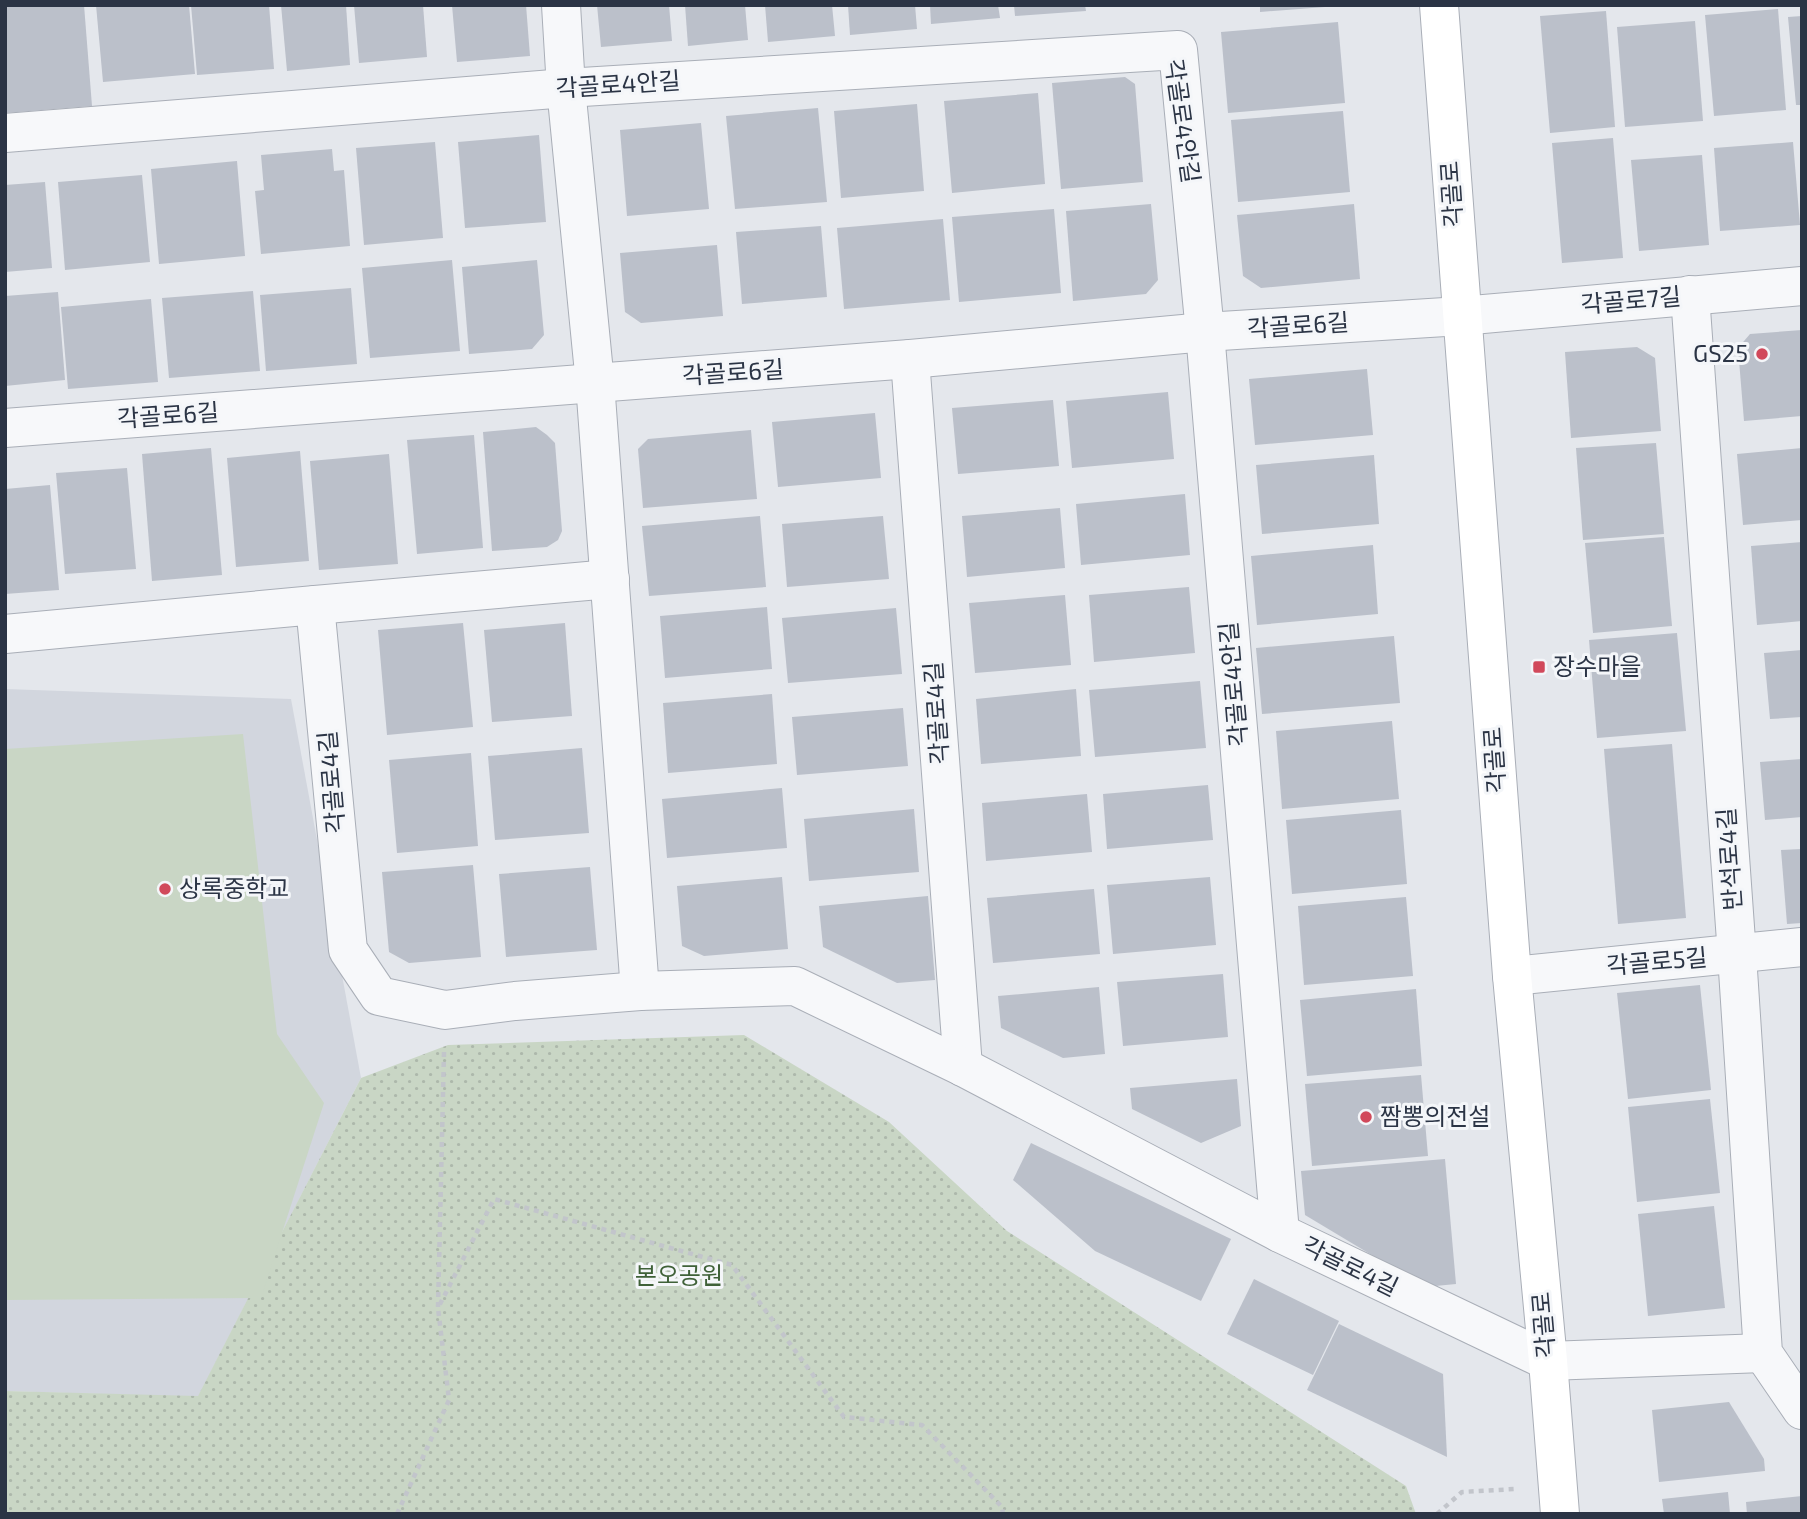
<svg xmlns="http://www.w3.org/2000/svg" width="1807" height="1519" font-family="'Exo 2','Noto Sans KR',sans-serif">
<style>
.built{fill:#d2d6de}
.grass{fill:url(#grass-dots)}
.pitch{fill:#c9d6c5}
.building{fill:#bbc0ca}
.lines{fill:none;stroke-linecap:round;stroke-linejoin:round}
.street-casing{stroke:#a9aeb7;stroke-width:40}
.secondary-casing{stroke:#a9aeb7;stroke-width:40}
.path{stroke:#c2c5cb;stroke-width:4.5;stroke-dasharray:5 5;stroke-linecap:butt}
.street{stroke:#f7f8fa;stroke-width:38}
.secondary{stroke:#fff;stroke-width:38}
.poi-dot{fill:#d1495b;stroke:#f4f6f9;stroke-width:2.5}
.labels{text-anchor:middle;stroke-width:6;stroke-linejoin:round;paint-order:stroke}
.street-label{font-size:24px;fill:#2b3445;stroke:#f4f6f9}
.poi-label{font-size:24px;fill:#2b3445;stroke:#f4f6f9;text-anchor:start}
.park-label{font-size:24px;fill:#3f6138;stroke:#f4f6f9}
</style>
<defs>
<pattern id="grass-dots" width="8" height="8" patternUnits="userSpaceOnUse" patternTransform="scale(1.75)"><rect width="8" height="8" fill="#c9d6c5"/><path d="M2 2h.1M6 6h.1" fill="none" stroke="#adb8ab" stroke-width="1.8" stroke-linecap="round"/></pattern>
</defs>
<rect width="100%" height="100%" fill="#e4e7ec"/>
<polygon class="built" points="5,689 291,699 361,1078 198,1397 5,1391"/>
<polygon class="grass" points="744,1035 889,1122 1007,1231 1406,1486 1416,1514 5,1514 5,1391 198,1396 361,1078 448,1045"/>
<polygon class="pitch" points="243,734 277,1034 324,1103 261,1298 5,1300 5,749"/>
<g class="building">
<polygon points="5,5 84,5 92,106 5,113"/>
<polygon points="96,5 189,5 195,74 103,82"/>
<polygon points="191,5 269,5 274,69 197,75"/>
<polygon points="281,5 346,5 350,65 287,71"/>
<polygon points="354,5 423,5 427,57 359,63"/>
<polygon points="452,5 526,5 530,56 457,62"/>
<polygon points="597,5 669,5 672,41 601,47"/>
<polygon points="685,5 745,5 748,40 688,46"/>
<polygon points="765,5 832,5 835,36 768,42"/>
<polygon points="848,5 915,5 917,29 850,35"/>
<polygon points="930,5 998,5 1000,18 931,24"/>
<polygon points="1014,5 1085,5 1086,11 1015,16"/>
<polygon points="1260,5 1325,5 1325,7 1260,12"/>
<polygon points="1778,9 1786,110 1714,116 1705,15"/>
<polygon points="1606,11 1615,127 1550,133 1540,16"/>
<polygon points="1802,16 1802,105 1796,105 1788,17"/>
<polygon points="1695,21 1703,121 1625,127 1617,27"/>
<polygon points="1338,22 1345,103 1228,113 1221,32"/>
<polygon points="1125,77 1135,84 1143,182 1061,189 1052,83"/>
<polygon points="1038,93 1045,184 952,193 944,101"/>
<polygon points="917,104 924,191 841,198 834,111"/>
<polygon points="818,108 827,202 735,209 726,116"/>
<polygon points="1343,111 1350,192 1238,202 1231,120"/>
<polygon points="701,123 709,209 627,216 620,130"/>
<polygon points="539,135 546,222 465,228 458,142"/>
<polygon points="1613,138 1623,258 1562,263 1552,143"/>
<polygon points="435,142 443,238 364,245 356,148"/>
<polygon points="1793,142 1800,225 1720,231 1714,148"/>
<polygon points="332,149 334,171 344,170 350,246 261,254 255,191 264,190 261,155"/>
<polygon points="1702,155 1709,245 1639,251 1631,160"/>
<polygon points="237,161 245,256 159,264 151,169"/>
<polygon points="142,175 150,262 65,270 58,182"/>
<polygon points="45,182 52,268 5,272 5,185"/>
<polygon points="1151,204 1158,280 1146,294 1073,301 1066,211"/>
<polygon points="1354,204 1360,279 1261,288 1243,276 1237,215"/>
<polygon points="1054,209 1061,293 959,302 952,217"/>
<polygon points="943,219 950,300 844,309 837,228"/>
<polygon points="821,226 827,297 742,304 736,232"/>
<polygon points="717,245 723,316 641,323 625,312 620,253"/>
<polygon points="452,260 460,351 370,358 362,268"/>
<polygon points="537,260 544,335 532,349 469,354 462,267"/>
<polygon points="351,288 357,364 266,371 260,295"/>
<polygon points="253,291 260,371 169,378 162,298"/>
<polygon points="58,292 65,380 5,386 5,296"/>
<polygon points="151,299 158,382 68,389 61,307"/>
<polygon points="1802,330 1802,416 1744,421 1738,348 1750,334"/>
<polygon points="1637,347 1655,358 1661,431 1571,438 1565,352"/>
<polygon points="1367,369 1373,435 1255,445 1249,379"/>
<polygon points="1168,392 1174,459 1072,468 1066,401"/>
<polygon points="1053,400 1059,466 958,474 952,408"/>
<polygon points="875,413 881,478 778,487 772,422"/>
<polygon points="536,427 547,435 555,443 562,531 558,540 547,547 492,551 483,432"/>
<polygon points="751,430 757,499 643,508 638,449 648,439"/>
<polygon points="474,435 483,548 417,554 407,440"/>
<polygon points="1656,443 1664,534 1583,540 1576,448"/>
<polygon points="211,448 222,575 152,581 142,454"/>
<polygon points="1802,448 1802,520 1743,525 1737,454"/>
<polygon points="300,451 309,561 236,567 227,458"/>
<polygon points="389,454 398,564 319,570 310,461"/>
<polygon points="1374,455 1379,524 1262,534 1256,465"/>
<polygon points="127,468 136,569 65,574 56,473"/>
<polygon points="50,485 59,590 5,594 5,489"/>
<polygon points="1185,494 1190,555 1081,565 1076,504"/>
<polygon points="1060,508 1065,568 967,577 962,516"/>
<polygon points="760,516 766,587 649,596 642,526"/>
<polygon points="883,516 889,579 787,587 782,524"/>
<polygon points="1664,537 1672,626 1593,633 1585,543"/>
<polygon points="1802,542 1802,621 1757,625 1751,546"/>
<polygon points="1373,545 1378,614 1257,625 1251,556"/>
<polygon points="1189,587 1195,653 1094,662 1089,595"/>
<polygon points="1065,595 1071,665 975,673 969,603"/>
<polygon points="767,607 772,669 665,678 660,616"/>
<polygon points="896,608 902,674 788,683 782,618"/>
<polygon points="463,623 473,727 387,735 378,630"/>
<polygon points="565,623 572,716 492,722 484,630"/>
<polygon points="1677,633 1686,731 1597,738 1589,640"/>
<polygon points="1394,636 1400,703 1262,714 1256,648"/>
<polygon points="1802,650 1802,717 1770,719 1764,653"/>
<polygon points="1200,681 1206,748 1095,757 1089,690"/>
<polygon points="1076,689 1081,756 981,764 976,699"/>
<polygon points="772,694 777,764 668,773 663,703"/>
<polygon points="903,708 908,766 797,775 792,717"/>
<polygon points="1392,721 1399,799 1282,809 1276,731"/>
<polygon points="1672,744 1686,918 1618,924 1604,749"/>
<polygon points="582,748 589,833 495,840 488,756"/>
<polygon points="471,753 478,846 397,853 389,760"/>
<polygon points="1802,759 1802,817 1765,820 1760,762"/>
<polygon points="1208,785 1213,840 1107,849 1103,794"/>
<polygon points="782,788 787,848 667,858 662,799"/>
<polygon points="1087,794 1092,852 986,861 982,803"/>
<polygon points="914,809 919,872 809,881 804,819"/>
<polygon points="1401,810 1407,884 1292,894 1286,820"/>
<polygon points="1802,849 1802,923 1787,924 1781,850"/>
<polygon points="473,865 481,957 409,963 389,952 382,872"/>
<polygon points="590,867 597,950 506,957 499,874"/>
<polygon points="782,877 788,949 704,956 682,946 677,886"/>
<polygon points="1210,877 1216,945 1113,954 1107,885"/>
<polygon points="1094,889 1100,954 993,963 987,898"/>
<polygon points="928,896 935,980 897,983 823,947 819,906"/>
<polygon points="1406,897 1413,976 1304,985 1298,906"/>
<polygon points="1223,974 1228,1037 1123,1046 1117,982"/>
<polygon points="1700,985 1711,1090 1628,1099 1617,993"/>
<polygon points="1099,987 1105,1054 1063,1058 1001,1028 998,996"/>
<polygon points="1416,989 1422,1066 1307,1076 1300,1000"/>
<polygon points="1421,1075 1428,1156 1312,1166 1305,1084"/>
<polygon points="1237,1079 1241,1126 1201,1143 1132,1109 1130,1088"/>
<polygon points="1710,1099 1720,1193 1637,1202 1628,1107"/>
<polygon points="1031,1143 1231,1239 1201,1301 1095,1251 1013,1180"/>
<polygon points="1445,1159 1456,1284 1425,1287 1305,1215 1301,1171"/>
<polygon points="1714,1206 1725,1308 1648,1316 1638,1214"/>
<polygon points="1254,1279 1339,1321 1313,1375 1227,1334"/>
<polygon points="1339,1324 1443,1374 1447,1457 1307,1390"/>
<polygon points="1729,1402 1764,1459 1765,1471 1659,1482 1652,1410"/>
<polygon points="1728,1492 1730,1514 1664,1514 1662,1499"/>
<polygon points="1802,1496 1802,1514 1747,1514 1746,1502"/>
</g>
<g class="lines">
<defs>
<g id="street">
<polyline points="561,5 566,88 595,383 640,991"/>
<polyline points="5,133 566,88 1178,50 1205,332 1280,1233"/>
<polyline points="1690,295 1737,955 1763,1353 1802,1410"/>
<polyline points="910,359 963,1067"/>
<polyline points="5,428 910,359 1205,332 1461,316 1802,286"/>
<polyline points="315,605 610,579"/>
<polyline points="5,634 315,605 348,950 379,996 445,1010 515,1001 640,991 795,986 963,1067 1280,1233 1548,1361 1763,1353"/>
<polyline points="1512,976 1802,947"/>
</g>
<polyline id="secondary" points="1439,5 1512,976 1548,1361 1560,1514"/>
</defs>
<use href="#street" class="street-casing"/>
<use href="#secondary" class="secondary-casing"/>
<g class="path">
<polyline points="444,1052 438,1308 494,1199 732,1265 844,1417 922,1425 1002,1507 1003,1514"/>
<polyline points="397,1514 449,1400 438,1308"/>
<polyline points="1437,1514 1462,1492 1515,1489"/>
</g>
<use href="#street" class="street"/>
<use href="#secondary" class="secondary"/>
</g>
<g class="poi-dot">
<circle cx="1762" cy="354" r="7"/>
<rect x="1532" y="660" width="14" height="14" rx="3.5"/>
<circle cx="165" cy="889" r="7"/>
<circle cx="1366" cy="1117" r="7"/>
</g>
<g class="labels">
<g class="street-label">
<text transform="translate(618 85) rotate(-4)" y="8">각골로4안길</text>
<text transform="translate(1182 121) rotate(82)" y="8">각골로4안길</text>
<text transform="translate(1452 194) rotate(-94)" y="8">각골로</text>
<text transform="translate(1631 301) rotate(-5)" y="8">각골로7길</text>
<text transform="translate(1298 326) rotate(-4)" y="8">각골로6길</text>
<text transform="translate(733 373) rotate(-4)" y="8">각골로6길</text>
<text transform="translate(168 416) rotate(-4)" y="8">각골로6길</text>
<text transform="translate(1234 684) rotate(-95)" y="8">각골로4안길</text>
<text transform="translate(937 713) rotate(-94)" y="8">각골로4길</text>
<text transform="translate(1495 760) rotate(-94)" y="8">각골로</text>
<text transform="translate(332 782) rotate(-95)" y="8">각골로4길</text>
<text transform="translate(1730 859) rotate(-94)" y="8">반석로4길</text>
<text transform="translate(1657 962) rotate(-5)" y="8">각골로5길</text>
<text transform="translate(1350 1267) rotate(26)" y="8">각골로4길</text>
<text transform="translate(1544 1325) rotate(-95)" y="8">각골로</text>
</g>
<g class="poi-label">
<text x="1748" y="362" text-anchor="end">GS25</text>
<text x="1553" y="675">장수마을</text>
<text x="179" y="897">상록중학교</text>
<text x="1380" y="1125">짬뽕의전설</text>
</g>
<g class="park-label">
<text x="679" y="1284">본오공원</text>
</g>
</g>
<rect width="1807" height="1519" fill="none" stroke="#2b3445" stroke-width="14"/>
</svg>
